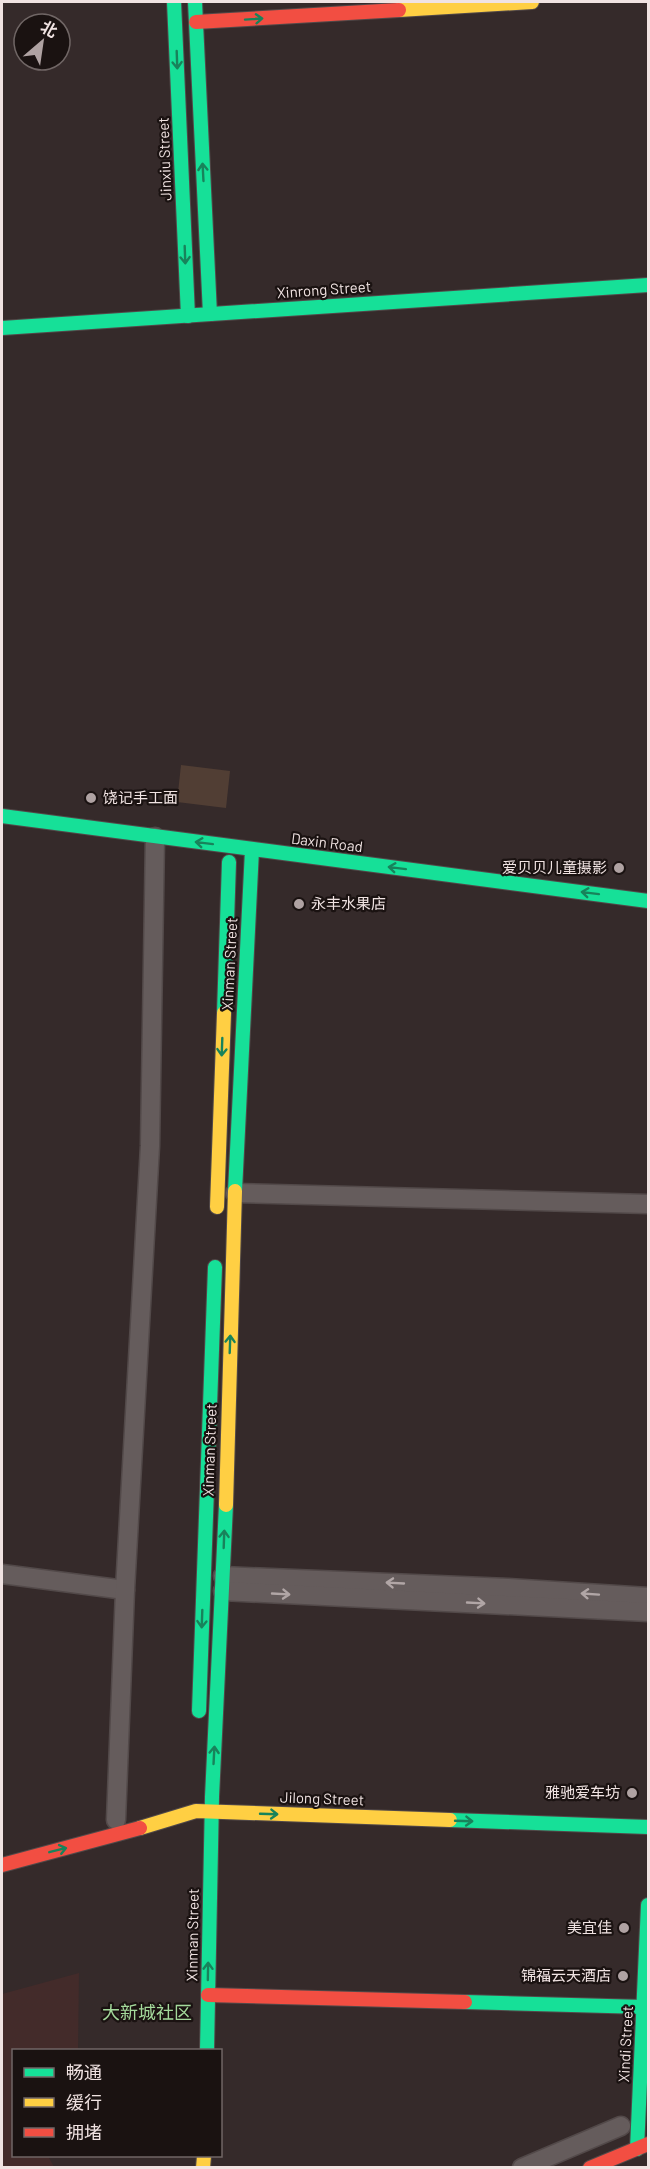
<svg xmlns="http://www.w3.org/2000/svg" width="650" height="2169" font-family="Barlow,'Noto Sans SC',sans-serif">
<style>
.built{fill:#432b2a}
.building{fill:#513e34}
.lines{fill:none;stroke-linecap:round;stroke-linejoin:round}
.street-casing{stroke:#524949;stroke-width:21}
.fast-casing{stroke:#524949;stroke-width:16}
.slow-casing{stroke:#524949;stroke-width:16}
.jam-casing{stroke:#524949;stroke-width:16}
.street{stroke:#655c5c;stroke-width:18}
.fast{stroke:#16e098;stroke-width:14}
.slow{stroke:#ffcf43;stroke-width:14}
.jam{stroke:#f24e42;stroke-width:14}
.oneway{stroke:#18835b}
.oneway2{stroke:#b1a6a6}
.poi-dot{fill:#afa2a2;stroke:#1a1211;stroke-width:2}
.labels{text-anchor:middle;stroke-width:4.5;stroke-linejoin:round;paint-order:stroke}
.street-label{font-size:15px;fill:#f0e3e2;stroke:#1a1211}
.poi-label{font-size:15px;fill:#f0e3e2;stroke:#1a1211;text-anchor:end}
.quarter-label{font-size:18px;fill:#a4d99b;stroke:#1a1211}
</style>
<rect width="100%" height="100%" fill="#352a2a"/>
<polygon class="built" points="79,1973 78,2050 14,2050 14,2156 48,2156 54,2167 2,2167 2,1994"/>
<polygon class="building" points="181,765 230,771 226,808 177,802"/>
<g class="lines">
<defs>
<g id="street">
<polyline points="235,1193 648,1204"/>
<polyline points="2,1574 125,1590"/>
<polyline points="223,1576 508,1588 648,1597"/>
<polyline points="223,1591 648,1612"/>
<polyline points="116,1820 125,1590 150,1146 155,837"/>
<polyline points="522,2168 621,2126"/>
</g>
<g id="fast">
<polyline points="174,2 188,316"/>
<polyline points="195,2 210,314"/>
<polyline points="2,328 648,285"/>
<polyline points="2,816 648,901"/>
<polyline points="224,1013 229,862"/>
<polyline points="235,1191 252,850"/>
<polyline points="199,1711 215,1267"/>
<polyline points="450,1820 648,1827"/>
<polyline points="465,2002 644,2007"/>
<polyline points="207,2050 212,1797 226,1505"/>
<polyline points="637,2149 648,1905"/>
</g>
<g id="slow">
<polyline points="399,10 532,2"/>
<polyline points="217,1207 224,1013"/>
<polyline points="226,1505 235,1191"/>
<polyline points="140,1828 196,1811 450,1820"/>
<polyline points="203,2168 204,2156"/>
</g>
<g id="jam">
<polyline points="196,22 399,10"/>
<polyline points="2,1865 140,1828"/>
<polyline points="208,1995 465,2002"/>
<polyline points="590,2168 648,2144"/>
</g>
</defs>
<use href="#street" class="street-casing"/>
<use href="#fast" class="fast-casing"/>
<use href="#slow" class="slow-casing"/>
<use href="#jam" class="jam-casing"/>
<use href="#street" class="street"/>
<use href="#fast" class="fast"/>
<use href="#slow" class="slow"/>
<use href="#jam" class="jam"/>
</g>
<defs><path id="oneway-shaft" d="M-6 0H5M1.5-3L5.5 0L1.5 3" fill="none" stroke-width="1.6" stroke-linecap="round" stroke-linejoin="round" transform="scale(1.5)"/></defs>
<g class="oneway">
<use href="#oneway-shaft" transform="translate(254 19) rotate(-4)"/>
<use href="#oneway-shaft" transform="translate(177 60) rotate(88)"/>
<use href="#oneway-shaft" transform="translate(203 172) rotate(-93)"/>
<use href="#oneway-shaft" transform="translate(185 255) rotate(88)"/>
<use href="#oneway-shaft" transform="translate(204 843) rotate(-173)"/>
<use href="#oneway-shaft" transform="translate(397 868) rotate(-173)"/>
<use href="#oneway-shaft" transform="translate(590 893) rotate(-173)"/>
<use href="#oneway-shaft" transform="translate(222 1047) rotate(92)"/>
<use href="#oneway-shaft" transform="translate(230 1344) rotate(-88)"/>
<use href="#oneway-shaft" transform="translate(224 1539) rotate(-88)"/>
<use href="#oneway-shaft" transform="translate(202 1619) rotate(92)"/>
<use href="#oneway-shaft" transform="translate(214 1755) rotate(-87)"/>
<use href="#oneway-shaft" transform="translate(269 1814) rotate(2)"/>
<use href="#oneway-shaft" transform="translate(464 1821) rotate(2)"/>
<use href="#oneway-shaft" transform="translate(58 1850) rotate(-14)"/>
<use href="#oneway-shaft" transform="translate(208 1971) rotate(-89)"/>
</g>
<g class="oneway2">
<use href="#oneway-shaft" transform="translate(395 1583) rotate(-177)"/>
<use href="#oneway-shaft" transform="translate(281 1594) rotate(3)"/>
<use href="#oneway-shaft" transform="translate(590 1594) rotate(-176)"/>
<use href="#oneway-shaft" transform="translate(476 1603) rotate(3)"/>
</g>
<g class="poi-dot">
<circle cx="91" cy="798" r="6"/>
<circle cx="619" cy="868" r="6"/>
<circle cx="299" cy="904" r="6"/>
<circle cx="632" cy="1793" r="6"/>
<circle cx="624" cy="1928" r="6"/>
<circle cx="623" cy="1976" r="6"/>
</g>
<g class="labels">
<g class="street-label">
<text transform="translate(165 159) rotate(-92)" y="5">Jinxiu Street</text>
<text transform="translate(324 290) rotate(-4)" y="5">Xinrong Street</text>
<text transform="translate(327 843) rotate(7)" y="5">Daxin Road</text>
<text transform="translate(230 964) rotate(-87)" y="5">Xinman Street</text>
<text transform="translate(210 1450) rotate(-88)" y="5">Xinman Street</text>
<text transform="translate(322 1799) rotate(2)" y="5">Jilong Street</text>
<text transform="translate(193 1935) rotate(-89)" y="5">Xinman Street</text>
<text transform="translate(626 2044) rotate(-87)" y="5">Xindi Street</text>
</g>
<g class="poi-label">
<text x="103" y="803" text-anchor="start">饶记手工面</text>
<text x="607" y="873">爱贝贝儿童摄影</text>
<text x="311" y="909" text-anchor="start">永丰水果店</text>
<text x="620" y="1798">雅驰爱车坊</text>
<text x="612" y="1933">美宜佳</text>
<text x="611" y="1981">锦福云天酒店</text>
</g>
<g class="quarter-label">
<text x="147" y="2019">大新城社区</text>
</g>
</g>
<rect width="650" height="2169" fill="none" stroke="#f0e3e2" stroke-width="6"/>
<rect x="12" y="2049" width="210" height="108" fill="#1a1211" stroke="#706665" stroke-width="1.5"/>
<rect x="24" y="2068" width="30" height="9" fill="#16e098" stroke="#706665" stroke-width="1.5"/>
<text x="66" y="2079" font-size="18" fill="#f0e3e2">畅通</text>
<rect x="24" y="2098" width="30" height="9" fill="#ffcf43" stroke="#706665" stroke-width="1.5"/>
<text x="66" y="2109" font-size="18" fill="#f0e3e2">缓行</text>
<rect x="24" y="2128" width="30" height="9" fill="#f24e42" stroke="#706665" stroke-width="1.5"/>
<text x="66" y="2139" font-size="18" fill="#f0e3e2">拥堵</text>
<g transform="translate(42 42) rotate(29)"><circle r="28" fill="#1a1211" stroke="#706665" stroke-width="1.5"/>
<path d="M0-4.5L10 22L0 15L-10 22Z" fill="#afa2a2"/>
<text y="-9" font-size="16" font-weight="bold" text-anchor="middle" fill="#f0e3e2">北</text>
</g>
</svg>
